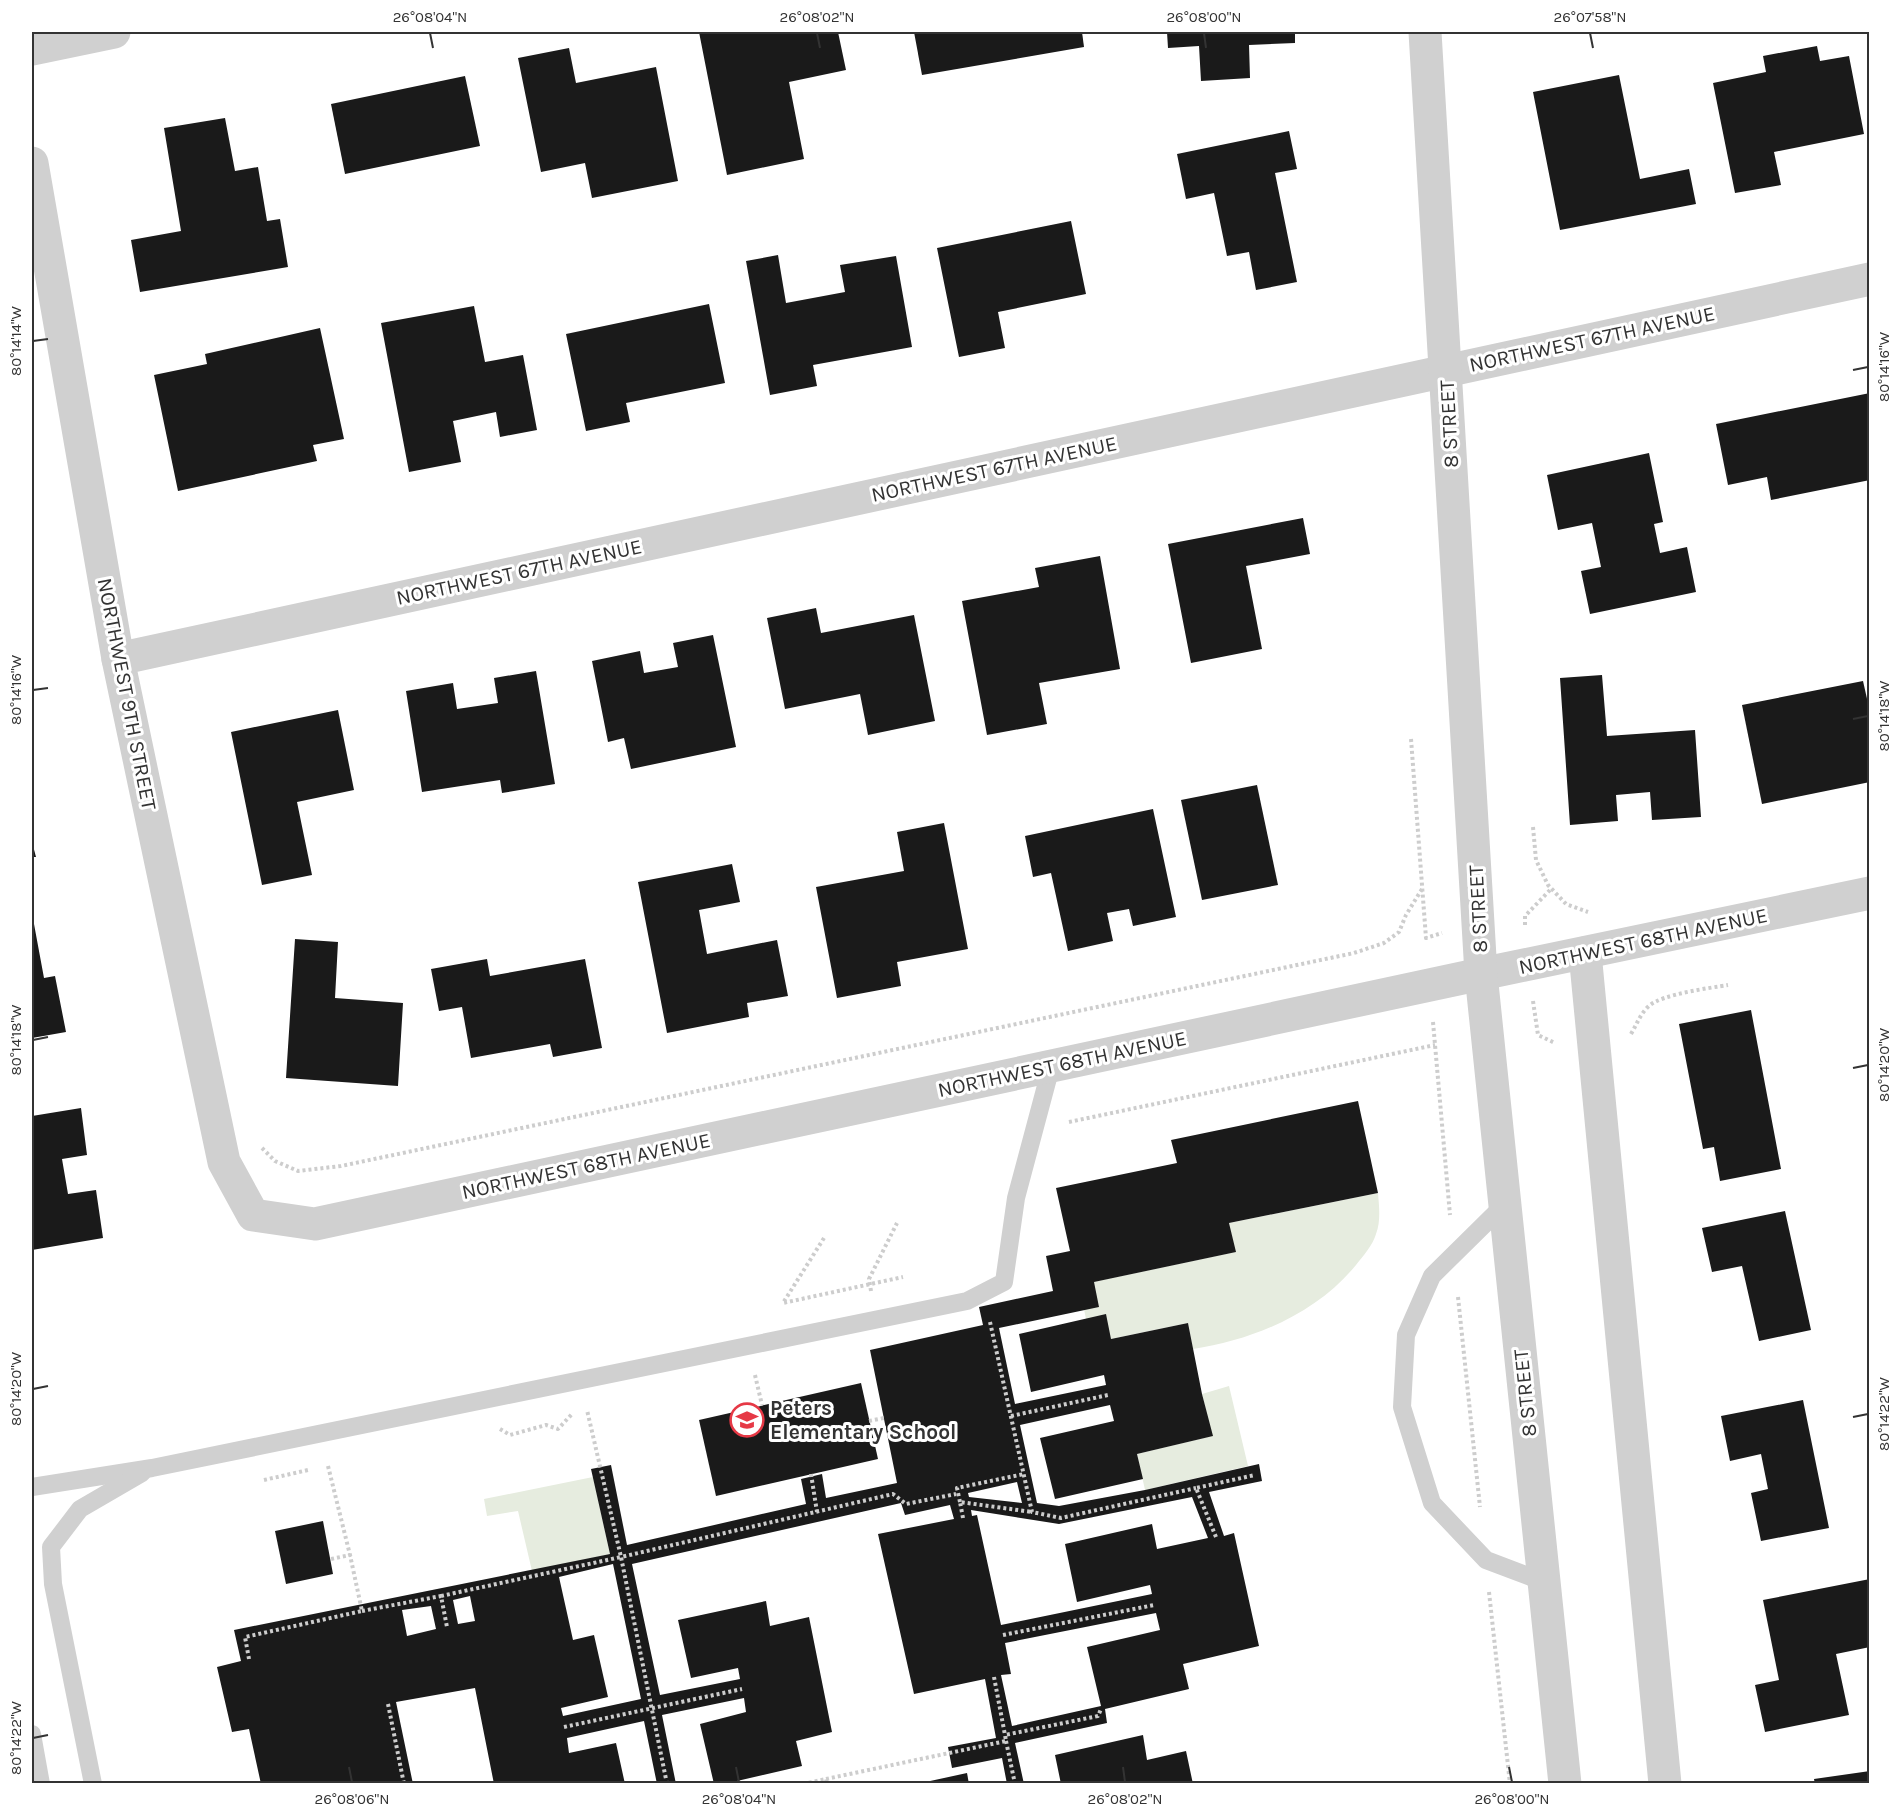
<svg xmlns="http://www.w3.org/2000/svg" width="1901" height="1815" font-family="Karla,sans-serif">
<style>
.green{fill:#e6ecdf}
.building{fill:#1a1a1a;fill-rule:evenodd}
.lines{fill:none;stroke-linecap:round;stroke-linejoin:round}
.path{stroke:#cdcdcd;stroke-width:4;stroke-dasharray:3 3;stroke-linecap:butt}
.service{stroke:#d0d0d0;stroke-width:18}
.minor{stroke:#d0d0d0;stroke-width:33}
.tertiary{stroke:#d0d0d0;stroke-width:33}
.ticks{fill:none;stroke:#333;stroke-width:2}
.labels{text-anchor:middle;stroke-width:6;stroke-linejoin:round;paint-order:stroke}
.street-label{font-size:21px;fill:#333;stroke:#fff}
.poi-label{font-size:21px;font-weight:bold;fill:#333;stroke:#fff;text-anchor:start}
.neatline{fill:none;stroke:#333;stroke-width:2}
.ticks-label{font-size:15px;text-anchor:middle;fill:#333}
</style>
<rect width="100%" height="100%" fill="#fff"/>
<g class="green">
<path d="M1378 1193C1379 1206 1381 1221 1376 1234 1373 1245 1363 1256 1356 1265 1317 1313 1254 1340 1193 1349L1188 1323 1111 1339 1086 1319 1079 1285 1235 1252 1229 1223Z"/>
<polygon points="1229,1386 1248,1466 1145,1490 1137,1454 1212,1436 1202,1394"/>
<polygon points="593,1477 610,1554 532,1571 518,1511 487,1516 484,1499"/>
</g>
<g class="building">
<polygon points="699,32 838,32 846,70 789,82 804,159 727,175"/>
<polygon points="914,32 1082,32 1084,47 922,75"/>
<polygon points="1167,32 1295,32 1295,43 1249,45 1250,78 1201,81 1199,46 1168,48"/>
<polygon points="1817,46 1820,61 1849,56 1864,134 1774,152 1781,185 1735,193 1713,83 1766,72 1763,56"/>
<polygon points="569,48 576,83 656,67 678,181 592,198 585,163 541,172 518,58"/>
<polygon points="1619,75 1640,179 1689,169 1696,204 1560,230 1533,92"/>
<polygon points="465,76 480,146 345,174 331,104"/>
<polygon points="225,118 235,171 258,167 267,221 280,219 288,267 140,292 131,240 181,231 164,128"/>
<polygon points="1289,131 1297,169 1275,173 1297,282 1256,290 1249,252 1227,256 1214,193 1186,199 1177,154"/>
<polygon points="1071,221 1086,294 998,312 1005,348 959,357 937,248"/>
<polygon points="778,255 786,303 845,292 840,265 896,256 912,347 813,365 817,386 770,395 746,261"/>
<polygon points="709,304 725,383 626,403 630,422 586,431 566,334"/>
<polygon points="474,306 485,362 523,355 537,430 500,437 496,412 453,421 461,462 409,472 381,323"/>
<polygon points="320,328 344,439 313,445 317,461 178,491 154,375 207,364 205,354"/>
<polygon points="1870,393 1870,480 1771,500 1767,477 1728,485 1716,424"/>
<polygon points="1649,453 1663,522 1654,524 1660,553 1687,547 1696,592 1590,614 1581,571 1601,567 1592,523 1558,530 1547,475"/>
<polygon points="1303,518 1310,554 1246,566 1262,649 1191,663 1168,544"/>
<polygon points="1100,556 1120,669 1039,683 1047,724 987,735 962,601 1039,587 1035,568"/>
<polygon points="816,608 821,633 914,615 935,721 868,735 860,694 785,709 767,618"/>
<polygon points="713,635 736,747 631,769 624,738 608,742 592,661 640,651 644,673 678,667 673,643"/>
<polygon points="536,671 555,784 502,793 500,780 422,792 406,691 453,683 457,709 498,703 494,678"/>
<polygon points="1602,675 1607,736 1695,730 1701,817 1652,820 1650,792 1616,795 1618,821 1570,825 1560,678"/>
<polygon points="1863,681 1870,712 1870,782 1762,804 1742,705"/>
<polygon points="338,710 354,790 297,802 312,875 262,885 231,732"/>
<polygon points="1257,785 1278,885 1202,900 1181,800"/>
<polygon points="1153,809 1176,917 1133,926 1129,909 1107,913 1113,941 1068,951 1051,873 1033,877 1025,836"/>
<polygon points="944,823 968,949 897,962 901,986 837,998 816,887 904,871 897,832"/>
<polygon points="32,842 36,857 32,857"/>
<polygon points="732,864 740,902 699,910 707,954 777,940 788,996 747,1003 749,1017 667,1033 638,882"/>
<polygon points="34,924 44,978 55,976 66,1032 32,1038 32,925"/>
<polygon points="295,939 338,942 335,998 403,1003 398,1086 286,1078"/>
<polygon points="487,959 490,976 585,959 602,1048 553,1057 550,1044 471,1058 462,1007 439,1011 431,969"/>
<polygon points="1751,1010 1781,1169 1720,1181 1714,1147 1703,1149 1679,1024"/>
<path d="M1358 1101 1378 1193 1229 1223 1236 1252 1094 1282 1099 1307 999 1328 1015 1404 1106 1385 1104 1375 1031 1392 1019 1334 1106 1314 1111 1339 1188 1323 1202 1394 1213 1436 1137 1454 1143 1479 1055 1499 1040 1438 1114 1421 1110 1405 1020 1425 1037 1503 1059 1506 1145 1490 1259 1464 1262 1481 1209 1492 1224 1536 1234 1533 1259 1646 1183 1664 1189 1689 1105 1709 1107 1723 1015 1743 1024 1784H1007L1002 1758 952 1768 948 1747 996 1738 985 1679 914 1694 878 1534 954 1519 950 1505 905 1515 901 1503 632 1564 660 1695 740 1679 738 1668 691 1678 678 1620 766 1601 770 1626 809 1617 832 1732 796 1741 802 1766 724 1784H714L700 1724 746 1712 744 1698 662 1715 676 1784H657L644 1721 567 1738 569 1753 616 1743 625 1784H494L475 1688 396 1702 413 1784H261L249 1729 232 1732 217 1667 241 1661 234 1630 610 1554 591 1469 611 1465 627 1545 806 1504 801 1479 822 1474 826 1498 897 1483 870 1350 983 1325 979 1307 1053 1291 1046 1256 1070 1251 1056 1188 1177 1163 1171 1140ZM1017 1482 1022 1503 969 1497 968 1493ZM1192 1497 1208 1538 1157 1549 1152 1524 1065 1544 1077 1602 1150 1585 1152 1594 1001 1625 977 1515 972 1516 971 1510 1059 1524ZM613 1564 641 1699 563 1716 561 1708 608 1697 594 1635 573 1640 559 1577ZM470 1596 475 1621 458 1624 453 1600ZM431 1606 436 1629 407 1636 402 1610ZM1156 1613 1160 1630 1087 1647 1101 1706 1012 1726 1001 1675 1011 1674 1005 1643Z"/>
<polygon points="81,1108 87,1155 62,1159 68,1194 96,1190 103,1238 32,1250 32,1116"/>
<polygon points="1785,1211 1811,1330 1759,1341 1742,1266 1712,1272 1702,1228"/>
<polygon points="861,1383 878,1459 716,1496 699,1420"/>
<polygon points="1803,1400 1829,1528 1761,1541 1751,1493 1768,1489 1761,1454 1730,1461 1721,1416"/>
<polygon points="323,1521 333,1574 286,1584 275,1531"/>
<polygon points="1870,1579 1870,1647 1836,1654 1849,1715 1765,1732 1755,1685 1779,1680 1763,1600"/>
<polygon points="1143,1735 1147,1760 1186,1751 1193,1784 1061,1784 1055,1755"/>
<polygon points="1870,1771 1870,1784 1815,1784 1814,1779"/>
<polygon points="967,1773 969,1784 922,1784 921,1783"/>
</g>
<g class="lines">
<g class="path">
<polyline points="1411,739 1426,938 1442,933"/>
<polyline points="1533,827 1536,860 1548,885 1566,904 1588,912"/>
<polyline points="1525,925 1525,916 1551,889"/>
<polyline points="1533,1001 1538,1035 1555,1043"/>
<polyline points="1433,1022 1450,1215"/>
<path d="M1631 1034C1637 1024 1640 1014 1649 1006 1662 994 1710 988 1728 985"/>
<polyline points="1069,1122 1435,1045"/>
<polyline points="262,1148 275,1161 298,1171 341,1166 1354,953 1384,943 1399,932 1406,915 1422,889"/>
<polyline points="824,1238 783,1303 903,1277"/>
<polyline points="871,1291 869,1279 897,1223"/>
<polyline points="1458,1297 1480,1507"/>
<polyline points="990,1322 1032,1512 1061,1518 1196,1488"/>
<polyline points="755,1375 762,1405"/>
<polyline points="1011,1416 1108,1395"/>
<polyline points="869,1421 884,1418"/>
<polyline points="500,1429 510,1435 546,1425 558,1429 572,1414"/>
<polyline points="328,1466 350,1555 331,1559"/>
<polyline points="811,1474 817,1512"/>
<polyline points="264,1480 308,1470"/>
<polyline points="960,1502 957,1488 1024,1474"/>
<polyline points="963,1518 960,1502 1032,1512"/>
<polyline points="1216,1537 1196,1488 1255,1475"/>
<polyline points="1489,1592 1510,1784"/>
<polyline points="441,1596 621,1557 587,1410"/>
<polyline points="362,1611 441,1596 447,1627"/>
<polyline points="1003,1635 1154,1605"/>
<polyline points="249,1659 245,1637 362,1611 350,1555"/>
<polyline points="994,1677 1005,1735"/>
<polyline points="388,1704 404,1784"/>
<polyline points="564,1727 742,1689"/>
<polyline points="1006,1741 1015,1784"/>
<polyline points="826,1779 1006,1741 1005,1735 1098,1716 1101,1709"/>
<polyline points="667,1784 621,1557 893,1494 906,1504 956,1494"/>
<polyline points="803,1784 826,1779 827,1784"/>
</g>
<g class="service">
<polyline points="1505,1204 1432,1276 1406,1335 1402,1407 1432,1503 1486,1560 1544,1582"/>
<polyline points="32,1487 152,1468 967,1301 1004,1282 1016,1198 1051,1067"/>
<polyline points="32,1734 41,1784"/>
<polyline points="93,1784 53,1584 51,1547 80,1509 142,1473"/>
</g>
<g class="minor">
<polyline points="32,49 114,32"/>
<polyline points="32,163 118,659 224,1162 253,1215 315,1224 1481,974 1870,893"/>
<polyline points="118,659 1870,279"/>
<polyline points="1585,953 1665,1784"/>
</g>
<polyline class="tertiary" points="1425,32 1481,974 1565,1784"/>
</g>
<path class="ticks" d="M430 33 433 48M817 33 820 48M1204 33 1206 48M1590 33 1593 48M33 341 48 339M1853 370 1868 367M33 690 48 688M1853 719 1868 716M33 1040 48 1037M1853 1068 1868 1065M33 1389 48 1386M1853 1417 1868 1414M33 1738 48 1735M349 1767 352 1782M736 1767 739 1782M1123 1767 1125 1782M1509 1767 1512 1782"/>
<defs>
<symbol id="school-ring" viewBox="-11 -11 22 22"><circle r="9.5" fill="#fff" stroke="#e63946" stroke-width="1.5"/><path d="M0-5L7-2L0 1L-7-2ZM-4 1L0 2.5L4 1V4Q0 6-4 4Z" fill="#e63946"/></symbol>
</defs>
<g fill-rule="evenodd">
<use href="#school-ring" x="728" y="1401" width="38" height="38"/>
</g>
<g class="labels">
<g class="street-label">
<text transform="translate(1592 339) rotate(-12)" y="7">NORTHWEST 67TH AVENUE</text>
<text transform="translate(1449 424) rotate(-93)" y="7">8 STREET</text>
<text transform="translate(994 469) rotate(-12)" y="7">NORTHWEST 67TH AVENUE</text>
<text transform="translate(519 572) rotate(-12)" y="7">NORTHWEST 67TH AVENUE</text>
<text transform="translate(127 694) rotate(79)" y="7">NORTHWEST 9TH STREET</text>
<text transform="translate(1478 909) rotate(-93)" y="7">8 STREET</text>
<text transform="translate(1643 941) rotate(-12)" y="7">NORTHWEST 68TH AVENUE</text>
<text transform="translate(1062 1064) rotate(-12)" y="7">NORTHWEST 68TH AVENUE</text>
<text transform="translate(586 1166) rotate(-12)" y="7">NORTHWEST 68TH AVENUE</text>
<text transform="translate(1525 1393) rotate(-96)" y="7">8 STREET</text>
</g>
<g class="poi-label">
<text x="770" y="1415">Peters<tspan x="770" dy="24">Elementary School</tspan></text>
</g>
</g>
<rect width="1901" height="1815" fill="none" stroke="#ffffff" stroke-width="66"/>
<rect x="33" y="33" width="1835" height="1749" class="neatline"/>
<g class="ticks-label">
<text x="430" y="22">26°08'04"N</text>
<text x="817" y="22">26°08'02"N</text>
<text x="1204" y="22">26°08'00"N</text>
<text x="1590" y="22">26°07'58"N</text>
<text transform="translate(16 341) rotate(-90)" y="5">80°14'14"W</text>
<text transform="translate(1884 367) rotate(-90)" y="5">80°14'16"W</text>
<text transform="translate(16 690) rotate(-90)" y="5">80°14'16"W</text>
<text transform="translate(1884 716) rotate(-90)" y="5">80°14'18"W</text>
<text transform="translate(16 1040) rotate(-90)" y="5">80°14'18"W</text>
<text transform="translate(1884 1065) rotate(-90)" y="5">80°14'20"W</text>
<text transform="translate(16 1389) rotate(-90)" y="5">80°14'20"W</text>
<text transform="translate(1884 1414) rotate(-90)" y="5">80°14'22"W</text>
<text transform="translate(16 1738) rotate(-90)" y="5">80°14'22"W</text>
<text x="352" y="1804">26°08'06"N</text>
<text x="739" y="1804">26°08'04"N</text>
<text x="1125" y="1804">26°08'02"N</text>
<text x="1512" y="1804">26°08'00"N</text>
</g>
</svg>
